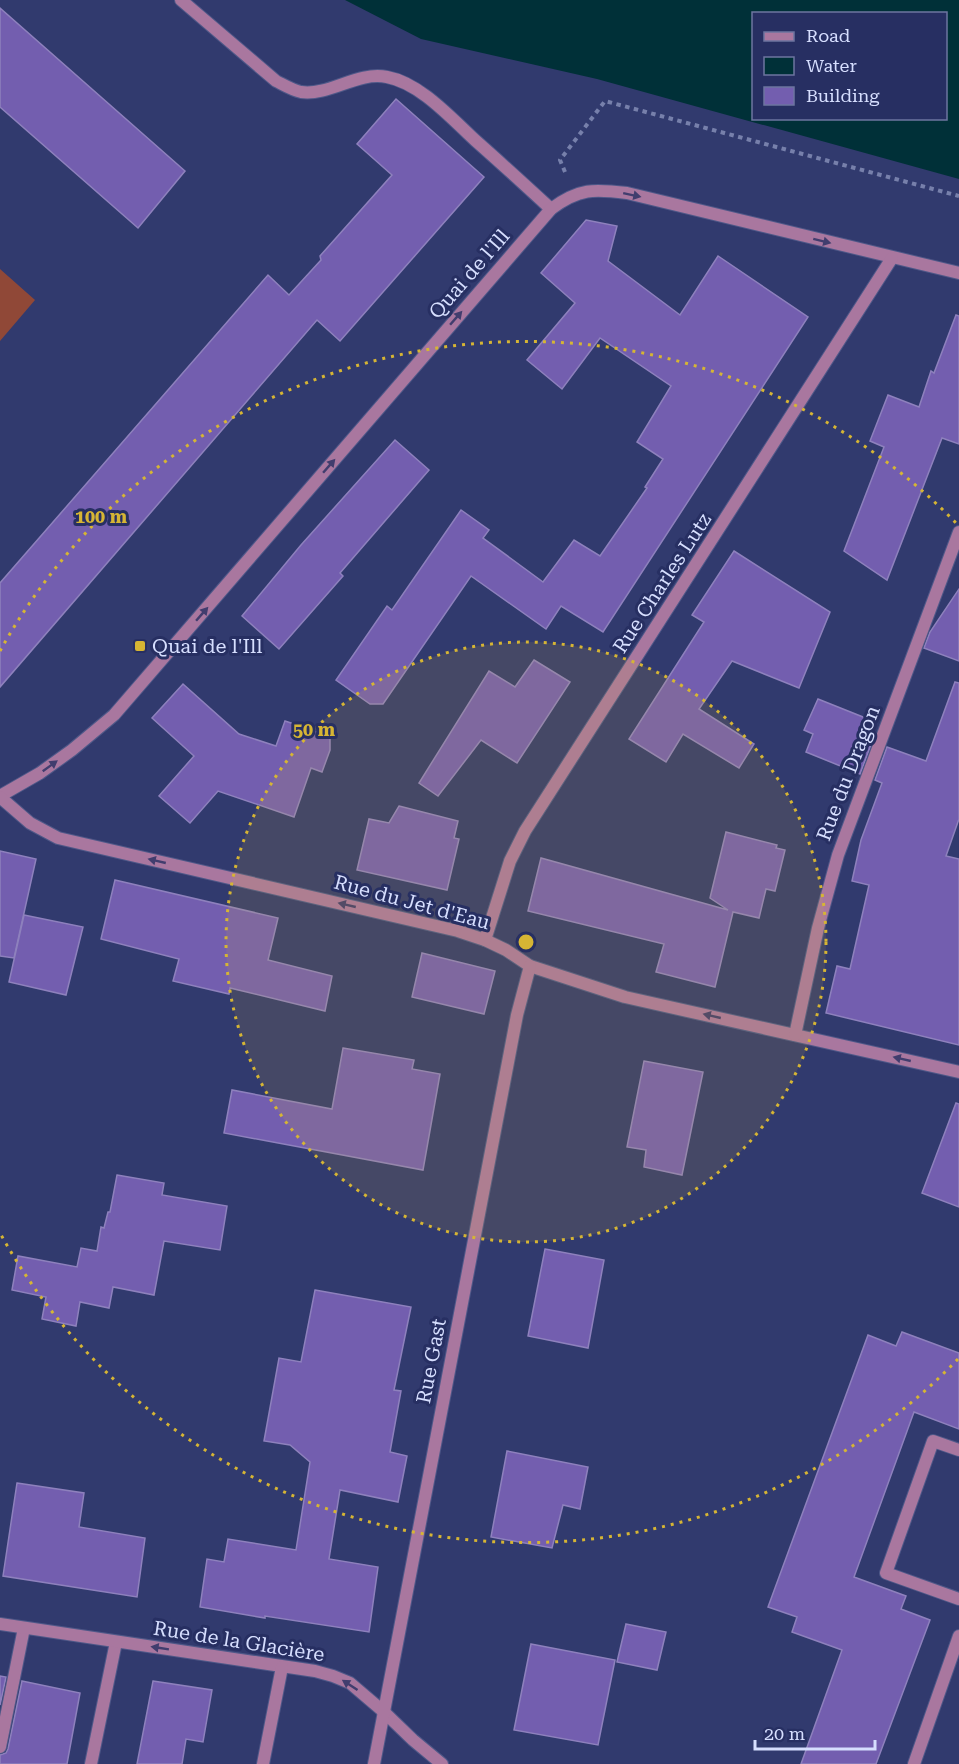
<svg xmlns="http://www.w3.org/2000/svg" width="959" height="1764" font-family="'Roboto Serif',serif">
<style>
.green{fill:#904837}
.water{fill:#003038;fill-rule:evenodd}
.building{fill:#735eaf;stroke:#8e81bd;stroke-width:1.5}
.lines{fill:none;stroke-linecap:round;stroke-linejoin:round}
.service-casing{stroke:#4f5888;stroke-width:14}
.minor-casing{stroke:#4f5888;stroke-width:14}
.path{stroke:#7780ab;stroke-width:4;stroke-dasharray:4.5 4.5;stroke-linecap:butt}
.service{stroke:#a9779f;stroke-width:12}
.minor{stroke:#a9779f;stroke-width:12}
.oneway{fill:#413d6e}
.ring{fill:none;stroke:#d6b534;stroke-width:3;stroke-dasharray:3 6}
.poi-dot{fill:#d6b534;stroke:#272f62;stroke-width:2}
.labels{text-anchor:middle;stroke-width:6;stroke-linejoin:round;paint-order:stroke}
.street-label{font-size:20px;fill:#d6defe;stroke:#272f62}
.poi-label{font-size:20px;fill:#d6defe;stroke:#272f62;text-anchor:start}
.centre{fill:#d6b534;stroke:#272f62;stroke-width:3}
.ring-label{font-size:18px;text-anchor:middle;font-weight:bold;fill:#d6b534;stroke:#272f62;stroke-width:6;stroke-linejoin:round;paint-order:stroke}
</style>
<rect width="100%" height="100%" fill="#313a6e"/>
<polygon class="green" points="0,269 35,300 0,341"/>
<path class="water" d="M345 0H959V179L597 79 421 39ZM754 14H946V118H754Z"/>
<g class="building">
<polygon points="0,8 185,171 138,228 0,107"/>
<polygon points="396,99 484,177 340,341 317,320 0,687 0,583 268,275 289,295 321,260 320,256 392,175 357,144"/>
<polygon points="586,220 617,226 608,261 680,315 718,256 808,317 603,632 561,606 546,629 471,576 383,704 370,704 336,680 387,606 392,610 461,510 489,530 483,538 543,582 574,540 600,556 647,488 645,487 663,459 637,442 671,386 600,338 562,389 527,360 575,303 541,273"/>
<polygon points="956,315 959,316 959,444 942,438 887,580 844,551 884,447 870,441 888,395 919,407 931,371 934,373"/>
<polygon points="395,440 429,470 340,573 343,576 279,649 242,616 301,545"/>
<polygon points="734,551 830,612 799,688 732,661 699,709 754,744 739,768 683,734 666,762 629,739 704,622 692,615"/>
<polygon points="959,589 959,661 924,648 930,632"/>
<polygon points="534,660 570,682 517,763 481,740 438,796 419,783 489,671 515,687"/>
<polygon points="955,682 959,683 959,819 946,856 959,859 959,1045 826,1013 837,966 850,969 869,885 852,881 861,840 882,783 875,780 887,747 926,761"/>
<polygon points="183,684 239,734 276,746 285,721 330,736 330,750 322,772 311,768 294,817 218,791 190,823 159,796 194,756 152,718"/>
<polygon points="818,699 868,719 860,738 872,742 860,774 806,752 813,734 804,730"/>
<polygon points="399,806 458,821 454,838 459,839 447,890 357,870 369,819 389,823"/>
<polygon points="726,832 777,845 776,848 785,850 775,891 766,889 759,918 733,912 715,987 656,972 664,944 528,911 541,858 728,910 710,898"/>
<polygon points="0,851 36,859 14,958 0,956"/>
<polygon points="115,880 278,918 268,960 332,976 325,1011 230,988 229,994 173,981 179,959 101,939"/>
<polygon points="24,915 83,927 66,995 9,982"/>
<polygon points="422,953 495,971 484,1014 412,997"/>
<polygon points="343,1048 414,1060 412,1069 440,1074 423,1170 224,1133 232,1090 332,1109"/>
<polygon points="644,1061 703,1072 682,1175 644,1167 646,1150 627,1147"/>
<polygon points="956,1103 959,1104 959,1207 922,1193"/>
<polygon points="117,1175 164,1183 162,1195 227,1206 220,1250 164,1241 154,1295 113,1287 109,1308 80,1302 76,1326 42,1319 46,1297 12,1290 18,1256 77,1267 81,1248 97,1251 101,1227 104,1228 108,1212 110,1212"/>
<polygon points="545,1249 604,1260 588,1348 528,1336"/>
<polygon points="315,1290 411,1307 394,1390 401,1391 390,1452 407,1456 398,1502 340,1490 329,1559 378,1567 369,1632 265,1616 265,1618 200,1607 207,1559 224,1562 228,1539 296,1550 310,1462 290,1445 264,1441 279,1358 301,1362"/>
<polygon points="902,1332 959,1353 959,1429 914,1412 854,1577 906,1596 901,1609 930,1620 876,1764 801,1764 842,1650 792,1632 797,1617 768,1607 868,1335 896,1346"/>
<polygon points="507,1451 588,1467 580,1509 563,1505 552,1548 491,1537"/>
<polygon points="17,1483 84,1493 79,1527 145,1538 137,1597 3,1576"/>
<polygon points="626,1624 666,1632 657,1670 617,1662"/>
<polygon points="531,1644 615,1660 598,1745 514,1730"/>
<polygon points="0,1676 6,1677 0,1705"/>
<polygon points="22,1681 80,1693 67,1764 0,1764 0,1755 6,1753 8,1749"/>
<polygon points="153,1681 212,1690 203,1742 186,1739 182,1764 137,1764"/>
</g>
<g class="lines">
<defs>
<g id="service">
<path d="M181 0 276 81C284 85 292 90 301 92 330 96 357 71 387 77 420 83 451 118 476 141 501 163 526 186 551 209"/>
<polyline points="959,1450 933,1441 886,1573 959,1599"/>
<polyline points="0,1747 24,1628"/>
<polyline points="91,1764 116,1642"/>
<polyline points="914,1764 959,1636"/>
</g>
<g id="minor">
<path d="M0 796 40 773 72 750 114 715 551 209C579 188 594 189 627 193L959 273"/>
<polyline points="0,797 30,823 58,838 458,931 485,940 506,950 530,966 625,997 959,1072"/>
<polyline points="485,940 510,861 525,831 892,258"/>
<polyline points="795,1035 818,928 838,855 959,532"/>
<polyline points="0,1624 315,1671 333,1676 350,1683 384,1712 413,1740 442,1764"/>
<polyline points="263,1764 282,1667"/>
<polyline points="374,1764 517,1015 530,966"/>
</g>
</defs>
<use href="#service" class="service-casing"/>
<use href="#minor" class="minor-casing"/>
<polyline class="path" points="565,172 560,160 605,101 959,196"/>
<use href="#service" class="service"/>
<use href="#minor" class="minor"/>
</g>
<defs><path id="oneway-solid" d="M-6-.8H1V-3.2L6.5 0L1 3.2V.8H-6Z" transform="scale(1.5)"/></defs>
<g class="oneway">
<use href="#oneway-solid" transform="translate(632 195) rotate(12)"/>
<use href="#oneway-solid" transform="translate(822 241) rotate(14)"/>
<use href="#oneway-solid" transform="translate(456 318) rotate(-49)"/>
<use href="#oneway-solid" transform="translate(329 466) rotate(-49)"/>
<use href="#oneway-solid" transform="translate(202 614) rotate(-49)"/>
<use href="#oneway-solid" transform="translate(50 766) rotate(-36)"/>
<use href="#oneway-solid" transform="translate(157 861) rotate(-167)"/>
<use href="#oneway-solid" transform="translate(347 905) rotate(-167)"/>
<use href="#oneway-solid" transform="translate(712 1016) rotate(-167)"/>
<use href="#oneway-solid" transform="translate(902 1059) rotate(-167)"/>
<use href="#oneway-solid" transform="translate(160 1648) rotate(-171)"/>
<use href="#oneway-solid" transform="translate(350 1685) rotate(-147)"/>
</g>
<circle cx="526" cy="942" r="300" fill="#d6b534" fill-opacity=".12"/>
<g class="ring">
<circle cx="526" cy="942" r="300"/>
<path d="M958 1359A601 601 0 0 1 0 1233M0 651A601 601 0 0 1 958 525"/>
</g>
<rect class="poi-dot" x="134" y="640" width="12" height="12" rx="3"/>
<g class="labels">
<g class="street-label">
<text transform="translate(469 274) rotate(-49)" y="7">Quai de l'Ill</text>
<text transform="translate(662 583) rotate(-57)" y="7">Rue Charles Lutz</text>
<text transform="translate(848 773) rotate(-69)" y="7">Rue du Dragon</text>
<text transform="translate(412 902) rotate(15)" y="7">Rue du Jet d'Eau</text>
<text transform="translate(431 1361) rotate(-79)" y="7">Rue Gast</text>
<text transform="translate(239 1641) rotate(9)" y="7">Rue de la Glacière</text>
</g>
<g class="poi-label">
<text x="152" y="653">Quai de l'Ill</text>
</g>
</g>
<circle cx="526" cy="942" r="9" class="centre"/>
<g class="ring-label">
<text x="101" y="523">100 m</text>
<text x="314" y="736">50 m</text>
</g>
<rect x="752" y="12" width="195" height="108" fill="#272f62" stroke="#6d75a0" stroke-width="1.5"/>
<rect x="764" y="32" width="30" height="9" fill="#a9779f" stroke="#6d75a0" stroke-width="1.5"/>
<text x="806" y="42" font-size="18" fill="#d6defe">Road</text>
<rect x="764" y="57" width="30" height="18" fill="#003038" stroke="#6d75a0" stroke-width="1.5"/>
<text x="806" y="72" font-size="18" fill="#d6defe">Water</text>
<rect x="764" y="87" width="30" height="18" fill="#735eaf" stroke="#6d75a0" stroke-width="1.5"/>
<text x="806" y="102" font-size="18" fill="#d6defe">Building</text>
<path d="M755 1740v9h120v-9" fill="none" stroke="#d6defe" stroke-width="3"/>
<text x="764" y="1740" font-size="18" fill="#d6defe" stroke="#272f62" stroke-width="4.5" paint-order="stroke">20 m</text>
</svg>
